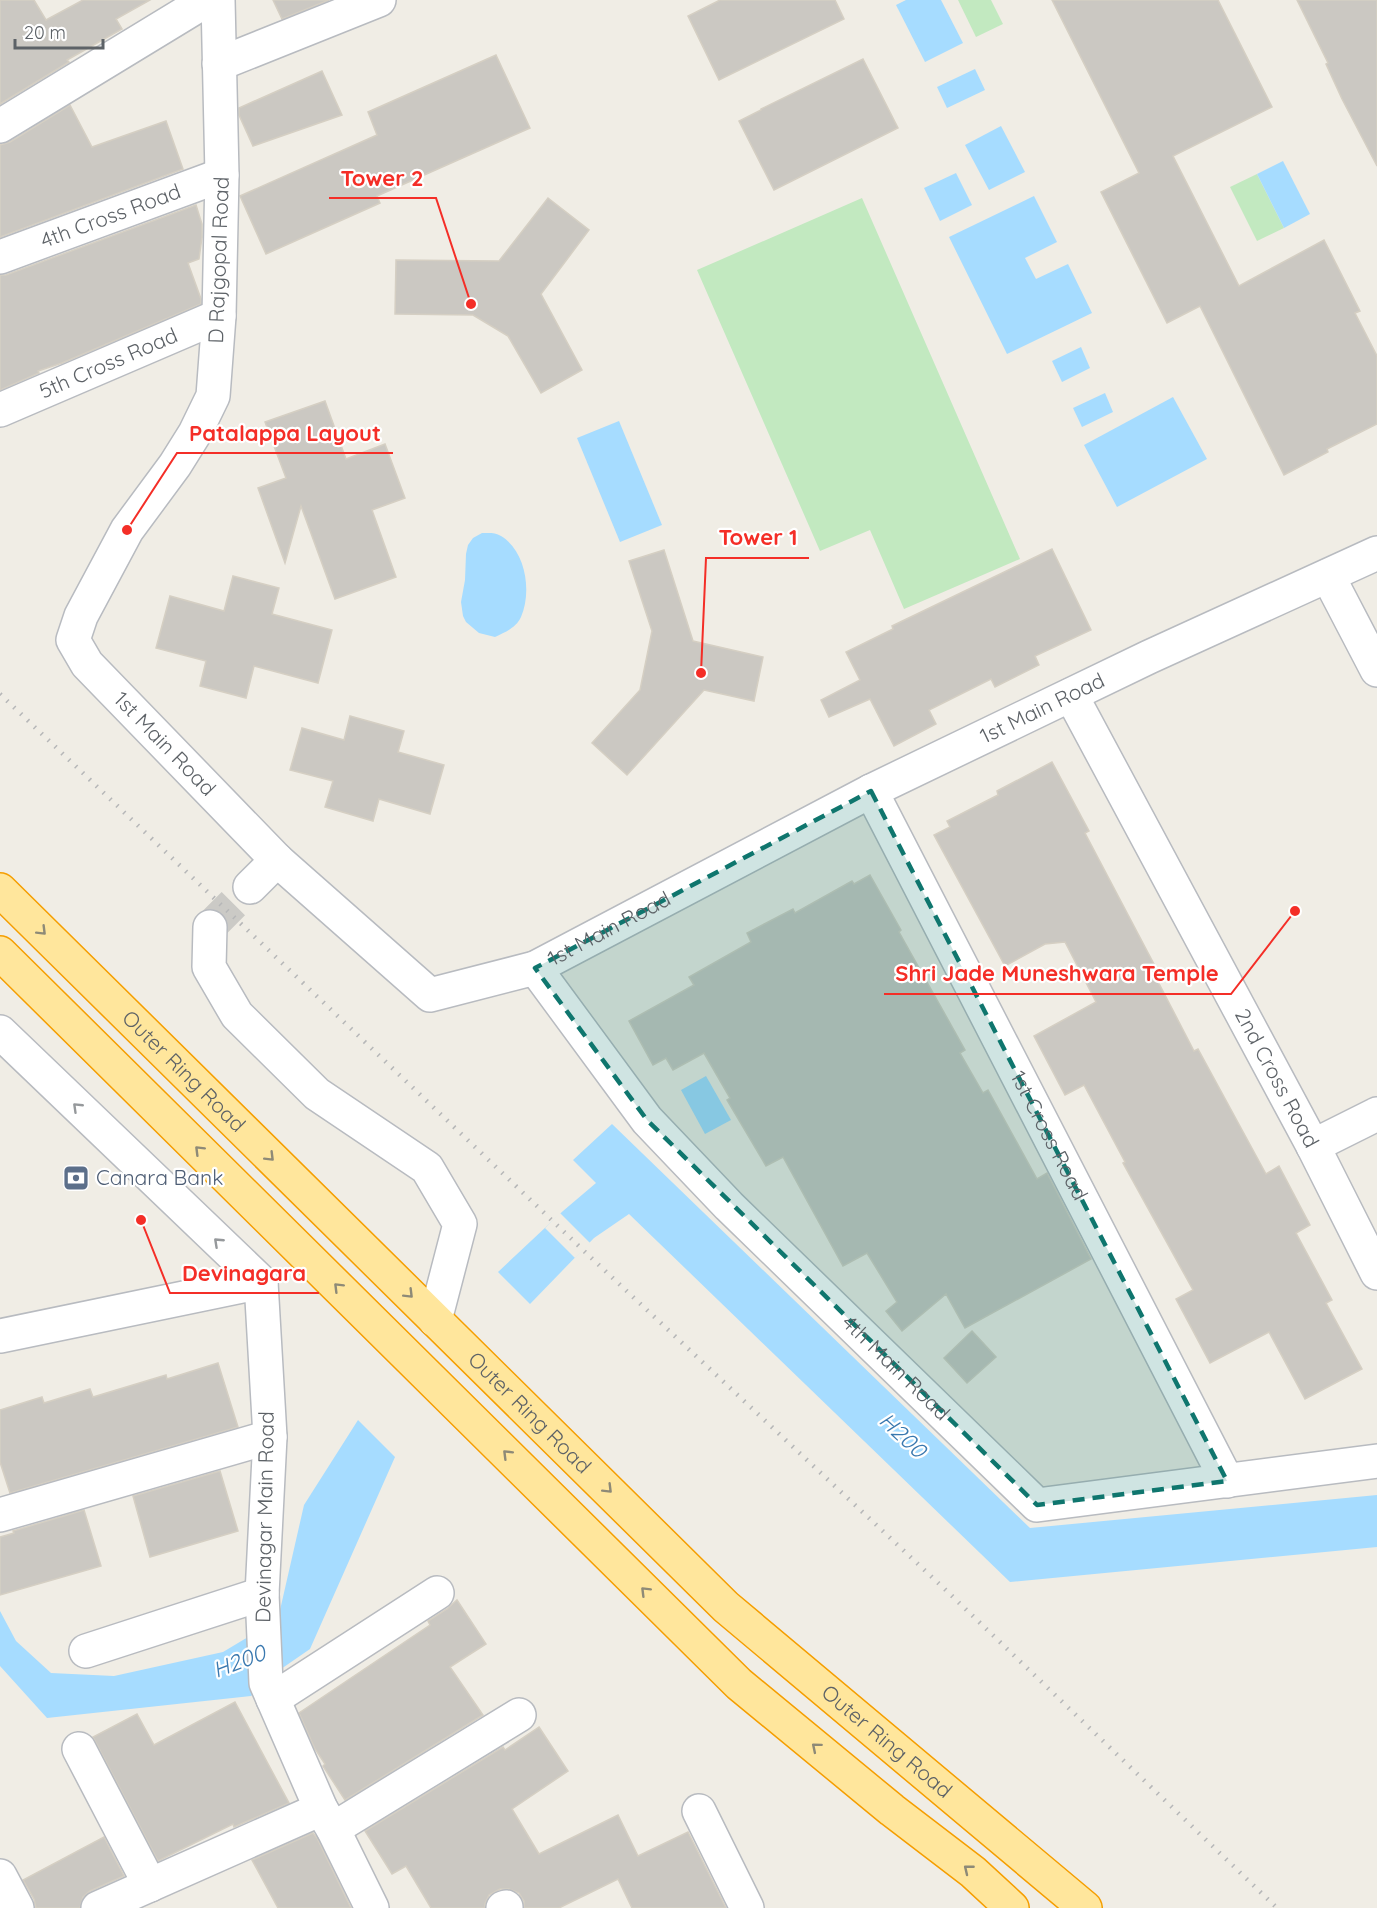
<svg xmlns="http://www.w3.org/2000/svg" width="1377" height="1908" font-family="Quicksand,sans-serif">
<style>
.green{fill:#c2e9c0}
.water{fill:#a6dcff}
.pier{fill:#f0ede5}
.building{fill:#cbc8c2;stroke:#d5cfc3;stroke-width:1.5}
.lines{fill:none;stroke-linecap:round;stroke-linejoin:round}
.tertiary-tunnel{stroke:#cbcac6;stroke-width:33;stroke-dasharray:33 16;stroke-linecap:butt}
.minor-casing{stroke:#b8bbc0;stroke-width:36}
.tertiary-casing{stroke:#b8bbc0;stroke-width:36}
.trunk-casing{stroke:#f59e00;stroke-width:36}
.minor{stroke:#fff;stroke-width:33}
.tertiary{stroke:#fff;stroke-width:33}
.trunk{stroke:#ffe69c;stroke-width:33}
.rail{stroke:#b6b7b8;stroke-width:4.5;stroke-dasharray:1.5 8;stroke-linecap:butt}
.oneway{stroke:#8e8a77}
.oneway2{stroke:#96999c}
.marked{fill:#0f766e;fill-opacity:0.2;stroke:#0f766e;stroke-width:4.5;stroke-dasharray:12 8;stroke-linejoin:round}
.labels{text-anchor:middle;stroke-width:4.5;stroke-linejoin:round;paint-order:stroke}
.street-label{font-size:21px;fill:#5d6267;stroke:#fff}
.service-label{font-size:21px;fill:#4e5e75;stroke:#fff;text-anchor:start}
.water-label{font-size:22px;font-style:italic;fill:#3978af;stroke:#fff}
.leader{fill:none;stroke:#f42e27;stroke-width:2}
.callout-dot{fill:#f42e27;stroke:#fff;stroke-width:2}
.callout-label{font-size:22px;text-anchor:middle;font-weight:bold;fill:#f42e27;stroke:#fff;stroke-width:4.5;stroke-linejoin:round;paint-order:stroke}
</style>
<rect width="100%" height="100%" fill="#f0ede5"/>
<g class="green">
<polygon points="958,0 991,0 1003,24 976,37"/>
<polygon points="1257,174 1284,228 1257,241 1230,187"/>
<polygon points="862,198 1020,559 904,609 870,530 820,551 697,270"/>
</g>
<g class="water">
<polygon points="906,0 941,0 963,43 925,62 896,5"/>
<polygon points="975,69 985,90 947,108 937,87"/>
<polygon points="1001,126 1025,172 989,190 965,145"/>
<polygon points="1283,161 1310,214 1284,228 1257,174"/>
<polygon points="956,173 972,205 940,221 924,188"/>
<polygon points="1034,196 1057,242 1025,258 1036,279 1068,264 1092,313 1007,354 949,237"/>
<polygon points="1081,347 1090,368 1062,382 1052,361"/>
<polygon points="1105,393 1113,412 1082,427 1073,408"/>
<polygon points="1173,397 1207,459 1117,507 1084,445"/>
<polygon points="619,421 662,525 620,542 577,438"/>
<path d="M482 533C488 533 495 532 501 536 526 551 532 592 521 617 516 628 505 632 495 637L479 633 466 622 463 616 461 602 465 580 466 554 468 545 473 538Z"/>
<polygon points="706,1076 731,1120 705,1134 681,1090"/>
<polygon points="612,1124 1030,1528 1377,1495 1377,1547 1010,1582 629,1214 594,1238 530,1304 498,1272 563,1211 596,1183 573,1160"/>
<polygon points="358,1420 395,1457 310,1649 281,1669 251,1696 47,1718 0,1666 0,1611 16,1641 51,1673 114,1676 223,1652 278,1619 304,1505"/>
</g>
<polygon class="pier" points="560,1213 590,1243 575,1258 545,1228"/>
<g class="building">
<polygon points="0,0 34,0 46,20 83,0 150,0 116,19 122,29 67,60 69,62 0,104"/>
<polygon points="273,0 329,0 282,19"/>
<polygon points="720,0 835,0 844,19 719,80 688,16"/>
<polygon points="1052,0 1218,0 1272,107 1173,156 1239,286 1324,240 1360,311 1355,313 1377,356 1377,424 1327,449 1328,452 1284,475 1200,306 1167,323 1101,192 1139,173"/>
<polygon points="1297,0 1377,0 1377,166 1342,99 1326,64 1328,63"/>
<polygon points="496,55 530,128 377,196 380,203 266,254 240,196 377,135 368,112"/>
<polygon points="863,59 898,128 774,190 739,121 761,110 761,109"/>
<polygon points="322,71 342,115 253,146 239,115 239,108"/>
<polygon points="70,105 92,147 166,121 183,169 0,237 0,145 10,142"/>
<polygon points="548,198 589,230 541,294 582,370 541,393 508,336 473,315 395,314 396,260 499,261"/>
<polygon points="196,205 202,224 202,237 199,259 188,263 201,299 201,304 62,363 38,371 39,373 0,390 0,275 6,275"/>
<polygon points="325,401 346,459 385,444 405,498 372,510 396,577 335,599 301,506 285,563 258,488 286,478 265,422"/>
<polygon points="1052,549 1091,630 1035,656 1039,665 995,687 991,679 929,710 936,724 894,746 870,699 829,717 821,700 860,680 846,652 893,629 892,626"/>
<polygon points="664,550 693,641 763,657 754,701 704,690 627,775 592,743 640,690 652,631 629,561"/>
<polygon points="233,576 279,588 272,614 332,630 318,683 254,666 246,698 200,686 206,661 156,648 170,596 224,611"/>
<polygon points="350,716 404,731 398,752 444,765 430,814 379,799 373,821 325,807 333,781 290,770 302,728 344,740"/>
<polygon points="1052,762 1089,831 1085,833 1156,968 1152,970 1194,1051 1198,1049 1266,1174 1279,1166 1310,1225 1296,1233 1332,1300 1326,1303 1362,1369 1305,1399 1269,1332 1210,1363 1176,1299 1193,1290 1123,1163 1125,1162 1084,1085 1065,1095 1034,1036 1096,1002 1065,942 1045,944 1005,966 934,835 950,827 947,821 998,795 997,791"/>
<polygon points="870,875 901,930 899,932 965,1050 960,1053 983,1093 988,1090 1037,1179 1047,1173 1091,1259 965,1328 946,1294 902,1331 886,1311 897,1302 867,1253 843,1266 783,1157 766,1166 727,1100 730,1098 704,1053 673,1070 666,1058 653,1065 629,1021 694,985 689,977 751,942 747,933 793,909 795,913 852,881 854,884"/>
<polygon points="972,1331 996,1357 967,1383 944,1358"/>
<polygon points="218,1363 238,1427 10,1493 0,1462 0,1410 42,1397 44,1403 90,1389 93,1397 166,1375 167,1379"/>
<polygon points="220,1471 238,1531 150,1557 133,1496"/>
<polygon points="84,1510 101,1566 0,1595 0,1537 14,1533 13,1531"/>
<polygon points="457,1600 486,1644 450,1667 483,1715 345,1800 323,1766 325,1764 315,1749 299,1713 430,1625 428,1621 447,1609"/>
<polygon points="235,1702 289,1803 234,1827 233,1824 158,1861 93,1737 137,1714 154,1745"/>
<polygon points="539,1727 568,1771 512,1809 539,1854 618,1815 638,1856 688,1832 726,1908 632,1908 618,1879 559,1908 524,1908 524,1901 519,1893 509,1889 500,1889 489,1895 485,1904 485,1908 431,1908 406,1866 392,1874 365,1831 503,1747 505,1750"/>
<polygon points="313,1833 317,1838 351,1908 278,1908 252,1860"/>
<polygon points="104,1837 124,1876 90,1891 83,1897 80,1908 36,1908 34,1899 23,1880"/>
</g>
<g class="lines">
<polyline class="tertiary-tunnel" points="210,927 250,887"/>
<defs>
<g id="minor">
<polyline points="219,64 379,0"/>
<polyline points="0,126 207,0"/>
<path id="s1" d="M0 257 222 175"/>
<path id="s2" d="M0 410 219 316"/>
<polyline points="1328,576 1377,670"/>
<path id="s3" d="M1071 695 1313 1146 1377 1273"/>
<path id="s4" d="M871 791 1227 1481"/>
<path id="s5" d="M535 968 647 1120 729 1206 1037 1505 1377 1461"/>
<polyline points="1313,1146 1377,1114"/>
<polyline points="0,1336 261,1282 270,1437 262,1594 266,1683 321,1809 333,1829 372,1908"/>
<polyline points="0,1515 270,1437"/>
<polyline points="86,1651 262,1594"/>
<polyline points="273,1699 437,1593"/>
<polyline points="79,1749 150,1885"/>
<polyline points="699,1811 747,1908"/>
<polyline points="333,1829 519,1715"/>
<polyline points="0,1876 17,1908"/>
<polyline points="98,1908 321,1809"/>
<polyline points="503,1908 506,1907"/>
</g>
<g id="tertiary">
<path id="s6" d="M218 0 222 175 219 316 213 396 195 433 175 465 127 530 81 616 73 640 87 664 277 860 430 995 535 968 871 791 1149 657 1377 553"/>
<polyline points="250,887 277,860"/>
<polyline points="210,927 209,967 237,1015 317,1094 427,1168 460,1224 435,1320"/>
<polyline points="0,1032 261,1282"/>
</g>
<g id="trunk">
<path id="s7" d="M0 890 726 1607 1085 1908"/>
<polyline points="0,953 739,1684 892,1810 973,1872 1012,1908"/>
</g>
</defs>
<use href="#minor" class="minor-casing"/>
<use href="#tertiary" class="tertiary-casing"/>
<use href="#trunk" class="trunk-casing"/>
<use href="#minor" class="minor"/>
<use href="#tertiary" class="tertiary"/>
<use href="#trunk" class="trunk"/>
<polyline class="rail" points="0,694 583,1250 952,1596 1277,1908"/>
</g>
<defs><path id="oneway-chevron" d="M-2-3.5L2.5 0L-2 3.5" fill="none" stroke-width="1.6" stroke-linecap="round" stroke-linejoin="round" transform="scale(1.5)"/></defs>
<g class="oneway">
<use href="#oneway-chevron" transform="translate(42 931) rotate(45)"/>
<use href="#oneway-chevron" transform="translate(199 1150) rotate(-135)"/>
<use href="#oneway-chevron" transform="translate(270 1157) rotate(45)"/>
<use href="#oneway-chevron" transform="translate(338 1287) rotate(-135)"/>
<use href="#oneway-chevron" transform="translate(409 1294) rotate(45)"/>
<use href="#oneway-chevron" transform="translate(507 1454) rotate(-135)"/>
<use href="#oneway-chevron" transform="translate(608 1489) rotate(45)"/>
<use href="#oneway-chevron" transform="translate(645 1591) rotate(-135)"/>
<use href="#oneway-chevron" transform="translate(816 1747) rotate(-140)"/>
<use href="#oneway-chevron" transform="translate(968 1869) rotate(-141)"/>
</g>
<g class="oneway2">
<use href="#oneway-chevron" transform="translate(77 1107) rotate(-136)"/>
<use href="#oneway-chevron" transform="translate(218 1242) rotate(-137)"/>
</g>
<path class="marked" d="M871 791 1227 1481 1037 1505 647 1120 535 968Z"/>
<defs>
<symbol id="bank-square" viewBox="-11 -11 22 22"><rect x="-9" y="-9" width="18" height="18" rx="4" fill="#5c6f8a" stroke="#fff"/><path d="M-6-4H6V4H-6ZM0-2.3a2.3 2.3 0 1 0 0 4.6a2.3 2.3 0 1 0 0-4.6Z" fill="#fff"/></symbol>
</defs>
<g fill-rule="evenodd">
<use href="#bank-square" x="61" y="1163" width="30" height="30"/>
</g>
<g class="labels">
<g class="street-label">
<text dy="7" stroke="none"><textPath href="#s1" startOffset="118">4th Cross Road</textPath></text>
<text transform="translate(219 260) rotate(-88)" y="7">D Rajgopal Road</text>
<text dy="7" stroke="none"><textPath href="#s2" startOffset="118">5th Cross Road</textPath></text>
<text dy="7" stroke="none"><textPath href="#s6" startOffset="1862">1st Main Road</textPath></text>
<text dy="7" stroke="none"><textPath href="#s6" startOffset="818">1st Main Road</textPath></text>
<text dy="7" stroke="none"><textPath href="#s6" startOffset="1376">1st Main Road</textPath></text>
<text dy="7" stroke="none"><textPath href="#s7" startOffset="258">Outer Ring Road</textPath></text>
<text dy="7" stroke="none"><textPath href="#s3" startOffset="435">2nd Cross Road</textPath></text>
<text dy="7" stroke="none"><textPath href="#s4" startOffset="388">1st Cross Road</textPath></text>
<text dy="7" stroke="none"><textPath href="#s5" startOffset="540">4th Main Road</textPath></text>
<text dy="7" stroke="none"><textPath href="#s7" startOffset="744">Outer Ring Road</textPath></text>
<text transform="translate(265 1517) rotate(-89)" y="7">Devinagar Main Road</text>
<text dy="7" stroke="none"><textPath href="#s7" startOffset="1230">Outer Ring Road</textPath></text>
</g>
<g class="service-label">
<text x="96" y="1185">Canara Bank</text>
</g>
<g class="water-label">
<text transform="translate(903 1435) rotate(43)" y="8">H200</text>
<text transform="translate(239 1661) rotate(-21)" y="8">H200</text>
</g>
</g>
<path class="leader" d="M471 304L436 198H329M127 530L177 453H393M701 673L706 558H809M1295 911L1231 994H884M141 1220L170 1293H319"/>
<g class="callout-dot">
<circle cx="471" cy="304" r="6"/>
<circle cx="127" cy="530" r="6"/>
<circle cx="701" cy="673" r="6"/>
<circle cx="1295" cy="911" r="6"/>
<circle cx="141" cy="1220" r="6"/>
</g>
<g class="callout-label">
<text x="382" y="186">Tower 2</text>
<text x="285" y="441">Patalappa Layout</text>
<text x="758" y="545">Tower 1</text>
<text x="1057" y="981">Shri Jade Muneshwara Temple</text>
<text x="244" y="1281">Devinagara</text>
</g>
<path d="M15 39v9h88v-9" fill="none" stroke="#5d6267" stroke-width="3"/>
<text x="24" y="39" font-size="18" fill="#5d6267" stroke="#ffffff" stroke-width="4.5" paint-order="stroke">20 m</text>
</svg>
